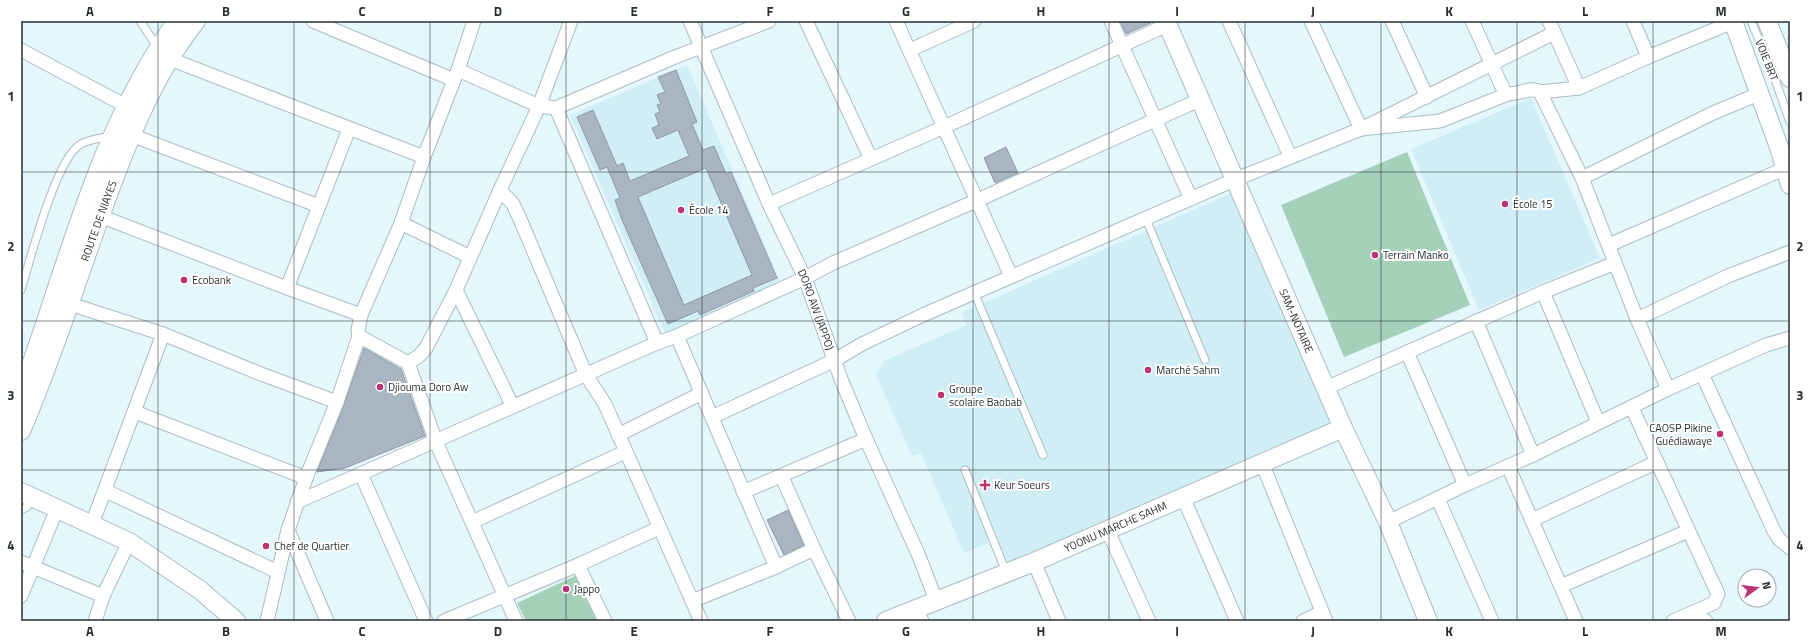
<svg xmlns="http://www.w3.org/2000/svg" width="1811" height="642" font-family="'Titillium Web',sans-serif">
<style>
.built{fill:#d1eef6}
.pitch{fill:#a5d0ba}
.building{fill:#a9b6c2;stroke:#8e9aa6;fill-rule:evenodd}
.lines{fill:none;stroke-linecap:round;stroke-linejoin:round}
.lane-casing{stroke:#aabdc2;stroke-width:9}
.street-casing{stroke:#aabdc2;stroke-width:15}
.secondary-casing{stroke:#aabdc2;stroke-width:20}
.lane{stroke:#fff;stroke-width:7}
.street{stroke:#fff;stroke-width:13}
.secondary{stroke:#fff;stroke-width:18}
.grid{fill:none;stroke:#282f31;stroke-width:1;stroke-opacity:0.55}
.poi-dot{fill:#bb3475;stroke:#fff;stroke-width:1.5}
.labels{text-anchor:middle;stroke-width:4;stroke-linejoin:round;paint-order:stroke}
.street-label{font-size:11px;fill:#282f31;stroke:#fff}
.poi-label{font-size:11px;fill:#282f31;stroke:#fff;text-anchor:start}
.neatline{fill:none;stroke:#282f31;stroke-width:1.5}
.grid-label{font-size:13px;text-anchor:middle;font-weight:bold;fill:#282f31}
</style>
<rect width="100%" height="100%" fill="#e4f7fd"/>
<g class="built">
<polygon points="687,65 782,285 666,335 570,115"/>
<polygon points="1531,98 1600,258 1479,310 1411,149"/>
<polygon points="1231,193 1337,428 1011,569 997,539 964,553 921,453 912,456 876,375 884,361 966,325 961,313"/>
</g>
<g class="pitch">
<polygon points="1407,152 1470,305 1344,357 1281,205"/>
<polygon points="577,575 597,619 593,621 526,621 517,603"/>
</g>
<g class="building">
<polygon points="1120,21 1155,21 1126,34"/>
<path d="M676 70 697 122 692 124 703 150 714 146 726 174 731 172 777 278 753 288 754 291 700 315 698 311 668 324 622 220 615 200 620 198 607 167 600 170 577 117 593 110 617 166 623 163 630 181 689 156 678 130 657 139 652 128 659 125 655 114 660 112 657 105 661 104 657 95 665 92 658 77ZM706 168 752 275 684 305 638 197Z"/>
<polygon points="1006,147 1018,173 995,183 984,158"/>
<polygon points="364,348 401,369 425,436 345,468 317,472 344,405"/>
<polygon points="788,510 804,545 784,555 767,520"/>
</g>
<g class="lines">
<defs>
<g id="lane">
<polyline points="140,21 158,48"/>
<polyline points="1751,21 1772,71 1790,122"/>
<polyline points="1146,219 1205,360"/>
<path d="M21 290C30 261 56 157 81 144 90 139 102 138 111 136"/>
<polyline points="974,292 1043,455"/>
<polyline points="965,470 1006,572"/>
<polyline points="21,510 27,507 31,501"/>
</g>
<g id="street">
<polyline points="313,21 454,80"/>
<path id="s1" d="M690 21 769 204 805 278 841 379 866 439 919 556 936 600"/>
<polyline points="806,21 871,159"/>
<polyline points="896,21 1011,276"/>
<polyline points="1111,21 1191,199"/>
<polyline points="1229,21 1290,156"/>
<polyline points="1311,21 1361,129 1440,121 1508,94"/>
<polyline points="1392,21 1427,97"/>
<path d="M1472 21 1505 93C1516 97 1531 85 1540 92L1582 178 1637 319 1668 389"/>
<polyline points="1549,21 1579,88"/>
<polyline points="1633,21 1648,57"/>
<polyline points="21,50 126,106"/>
<polyline points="910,50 974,21"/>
<polyline points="170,59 424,157"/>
<polyline points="458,70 539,106 556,108 675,57 769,21"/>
<polyline points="1540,92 1579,88 1648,57 1733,22"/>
<polyline points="556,108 657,343"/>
<polyline points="131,135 319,206"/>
<polyline points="1582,178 1713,113 1761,93"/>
<polyline points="500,190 513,204 520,219 586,375 605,404 701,621"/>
<polyline points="769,204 944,127 1167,25"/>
<polyline points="100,216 287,288 361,315"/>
<polyline points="401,223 470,257"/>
<polyline points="1609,245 1786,168"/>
<polyline points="287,288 349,129"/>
<polyline points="456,290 513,407"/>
<polyline points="1543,292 1598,422"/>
<polyline points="70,304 163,334 261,374 337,402"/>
<polyline points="1637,319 1728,276 1790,252"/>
<polyline points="1476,321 1533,455"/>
<polyline points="359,336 408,363 436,442 516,621"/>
<polyline points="677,336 776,567"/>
<polyline points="1407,352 1465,485"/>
<polyline points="408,363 419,356 426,348 456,290 500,190 539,106 571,21"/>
<polyline points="1702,374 1774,531 1779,539 1790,548"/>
<polyline points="1326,388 1543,292 1615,263"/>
<polyline points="1632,408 1718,594 1714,603 1673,621"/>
<polyline points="135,412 306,478"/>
<polyline points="712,417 835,360 862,344 923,315 1234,180 1361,129 1554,33"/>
<polyline points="618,435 702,393"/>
<polyline points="1262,463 1326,621"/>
<polyline points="1508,466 1576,621"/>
<polyline points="361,474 426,621"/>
<polyline points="782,477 814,549 849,621"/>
<polyline points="106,491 278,572"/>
<polyline points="743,492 866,439"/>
<polyline points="1183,497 1237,621"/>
<polyline points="1438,499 1492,621"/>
<polyline points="297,502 657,343 677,336 805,278 833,263 978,200 1199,100"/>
<polyline points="1532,520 1657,462"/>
<polyline points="472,522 625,452"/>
<polyline points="1388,522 1465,485 1533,455 1668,389 1766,345 1790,338"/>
<polyline points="92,524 163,334"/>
<polyline points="1107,529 1149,621"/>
<polyline points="288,530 327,621"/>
<polyline points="21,562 103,596"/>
<polyline points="1034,562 1059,621"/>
<polyline points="578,565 605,621"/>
<polyline points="1561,586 1688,531"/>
<polyline points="21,596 57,509"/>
<polyline points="692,601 776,567 814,549"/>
<polyline points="916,609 922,621"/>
<polyline points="1691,614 1706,621"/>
<polyline points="95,621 103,596 129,542"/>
<polyline points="267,621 288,530 306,478 337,402 359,336 358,330 361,315 401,223 424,157 458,70 474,21"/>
<polyline points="444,621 578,565 659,528"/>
<polyline points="1303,621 1322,612"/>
</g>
<g id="secondary">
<path id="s2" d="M1166 21 1343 428 1388 522 1428 621"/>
<polyline points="1733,21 1780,150 1790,185"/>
<polyline points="1767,21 1790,78"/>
<path d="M21 393C68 266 97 132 177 21"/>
<path id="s3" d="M21 431C56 350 81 266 112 184 134 126 157 70 196 21"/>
<polyline points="21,492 129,542 200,590 236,621"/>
<path id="s4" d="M886 621 1034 562 1343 428"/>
</g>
</defs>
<use href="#lane" class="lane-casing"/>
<use href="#street" class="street-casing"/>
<use href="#secondary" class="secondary-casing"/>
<use href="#lane" class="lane"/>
<use href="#street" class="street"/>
<use href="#secondary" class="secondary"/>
</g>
<path class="grid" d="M158 21V621M294 21V621M430 21V621M566 21V621M702 21V621M838 21V621M973 21V621M1109 21V621M1245 21V621M1381 21V621M1517 21V621M1653 21V621M21 172H1790M21 321H1790M21 470H1790"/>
<g class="poi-dot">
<circle cx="1505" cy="204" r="4"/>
<circle cx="681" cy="210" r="4"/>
<circle cx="1375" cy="255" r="4"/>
<circle cx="184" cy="280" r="4"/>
<circle cx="1148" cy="370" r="4"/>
<circle cx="380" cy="387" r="4"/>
<circle cx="941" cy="395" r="4"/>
<circle cx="1720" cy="434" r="4"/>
<path d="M983 479h4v4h4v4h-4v4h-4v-4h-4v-4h4z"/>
<circle cx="266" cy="546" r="4"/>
<circle cx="566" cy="589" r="4"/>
</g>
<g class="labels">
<g class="street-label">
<text transform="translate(1767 60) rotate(68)" y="4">VOIE BRT</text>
<text dy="4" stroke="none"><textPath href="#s3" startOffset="224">ROUTE DE NIAYES</textPath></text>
<text dy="4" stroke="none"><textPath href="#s1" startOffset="315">DORO AW (JAPPO)</textPath></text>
<text dy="4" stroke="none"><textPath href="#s2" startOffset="327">SAM-NOTAIRE</textPath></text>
<text dy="4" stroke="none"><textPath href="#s4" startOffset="248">YOONU MARCHE SAHM</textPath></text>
</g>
<g class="poi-label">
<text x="1513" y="208">École 15</text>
<text x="689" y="214">École 14</text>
<text x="1383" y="259">Terrain Manko</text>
<text x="192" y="284">Ecobank</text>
<text x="1156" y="374">Marché Sahm</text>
<text x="388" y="391">Djiouma Doro Aw</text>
<text x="949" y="393">Groupe<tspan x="949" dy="13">scolaire Baobab</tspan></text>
<text x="1712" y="432" text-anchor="end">CAOSP Pikine<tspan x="1712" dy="13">Guédiawaye</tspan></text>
<text x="994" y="489">Keur Soeurs</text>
<text x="274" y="550">Chef de Quartier</text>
<text x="574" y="593">Jappo</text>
</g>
</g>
<rect width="1811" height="642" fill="none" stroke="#ffffff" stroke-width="44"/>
<g transform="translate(1757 588) rotate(76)"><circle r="19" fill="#ffffff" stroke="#a9acad"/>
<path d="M0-3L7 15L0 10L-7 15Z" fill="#bb3475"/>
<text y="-6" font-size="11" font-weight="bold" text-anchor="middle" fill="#282f31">N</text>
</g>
<rect x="22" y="22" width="1767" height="598" class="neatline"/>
<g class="grid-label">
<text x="90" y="16">A</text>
<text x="226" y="16">B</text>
<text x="362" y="16">C</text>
<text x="498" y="16">D</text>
<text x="634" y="16">E</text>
<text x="770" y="16">F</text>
<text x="906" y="16">G</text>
<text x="1041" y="16">H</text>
<text x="1177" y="16">I</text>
<text x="1313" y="16">J</text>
<text x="1449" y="16">K</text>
<text x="1585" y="16">L</text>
<text x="1721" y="16">M</text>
<text x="11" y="101">1</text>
<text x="1800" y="101">1</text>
<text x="11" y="251">2</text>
<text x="1800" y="251">2</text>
<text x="11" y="400">3</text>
<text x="1800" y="400">3</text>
<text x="11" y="550">4</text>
<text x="1800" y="550">4</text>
<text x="90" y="636">A</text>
<text x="226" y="636">B</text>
<text x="362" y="636">C</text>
<text x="498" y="636">D</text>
<text x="634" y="636">E</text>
<text x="770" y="636">F</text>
<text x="906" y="636">G</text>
<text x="1041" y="636">H</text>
<text x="1177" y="636">I</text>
<text x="1313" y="636">J</text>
<text x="1449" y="636">K</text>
<text x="1585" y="636">L</text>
<text x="1721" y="636">M</text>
</g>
</svg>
